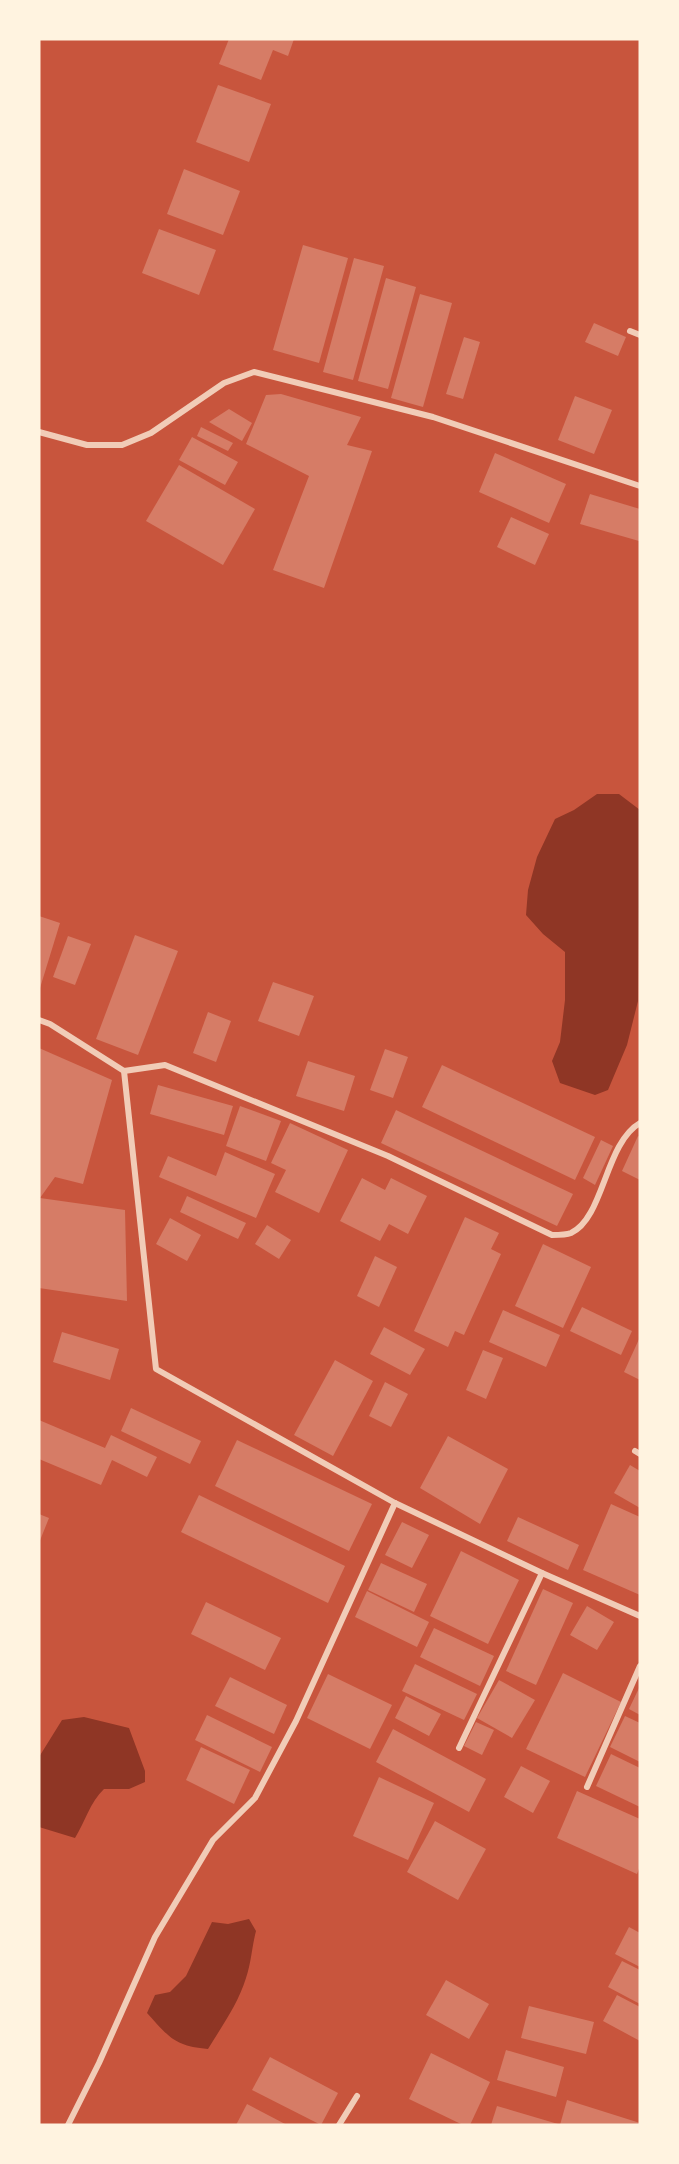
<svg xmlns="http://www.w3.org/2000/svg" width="679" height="2164" font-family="'Nunito Sans',sans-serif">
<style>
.water{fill:#8f3625}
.building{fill:#d67c66}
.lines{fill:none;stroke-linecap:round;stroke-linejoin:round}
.minor{stroke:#f1ccb7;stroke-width:6}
</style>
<rect width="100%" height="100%" fill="#c8553d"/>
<g class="water">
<polygon points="597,794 619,794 640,810 638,1001 627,1045 608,1090 595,1095 560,1083 552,1061 560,1042 565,1000 565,952 543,934 526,915 528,890 537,857 555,819 574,810"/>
<path d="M84 1717 129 1728 145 1771V1782L129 1789H104C90 1802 85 1822 75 1838L39 1827V1757L62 1720Z"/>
<path d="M249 1919 256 1931C252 1946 251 1964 246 1978 238 2004 222 2026 208 2049 174 2046 169 2037 147 2013L155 1995 170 1992 186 1976 212 1922 228 1924Z"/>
</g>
<g class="building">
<polygon points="229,39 294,39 288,56 273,50 261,80 219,64"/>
<polygon points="218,85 271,104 249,162 196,142"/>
<polygon points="184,169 240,191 223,235 167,214"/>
<polygon points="159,229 216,250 199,295 142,273"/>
<polygon points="303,245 348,258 319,363 273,350"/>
<polygon points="354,258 384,266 353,380 323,372"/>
<polygon points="386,278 416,287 388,389 358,381"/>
<polygon points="420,294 452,303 423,407 391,398"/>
<polygon points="594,323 626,337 618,356 585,342"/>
<polygon points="464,337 480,342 463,399 446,394"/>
<polygon points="281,394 361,417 347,445 372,451 324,588 273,570 309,476 246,444 266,395"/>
<polygon points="575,396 612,410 594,454 558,440"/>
<polygon points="229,409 252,423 242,441 209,422"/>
<polygon points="201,427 233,443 228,451 197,436"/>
<polygon points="192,437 238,462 225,485 179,460"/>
<polygon points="495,453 566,484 549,523 479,492"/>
<polygon points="179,465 255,509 223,565 146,521"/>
<polygon points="590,494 640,509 639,541 580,524"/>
<polygon points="511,517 549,534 535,565 497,547"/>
<polygon points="39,916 60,923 40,988 39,988"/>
<polygon points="135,935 178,951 138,1055 96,1039"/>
<polygon points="68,936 91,944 75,985 53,977"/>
<polygon points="273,982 314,996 299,1036 258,1021"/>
<polygon points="208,1012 231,1021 216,1062 193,1053"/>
<polygon points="39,1048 112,1080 83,1184 55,1177 40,1198 125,1210 127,1301 39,1288"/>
<polygon points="385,1049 408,1057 393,1098 370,1090"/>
<polygon points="308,1061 355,1076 344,1111 296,1096"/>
<polygon points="442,1065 595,1137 575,1180 422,1107"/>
<polygon points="158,1085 233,1106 224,1135 150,1114"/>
<polygon points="240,1106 281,1121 266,1161 226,1146"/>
<polygon points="396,1110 573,1194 557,1226 381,1143"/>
<polygon points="290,1123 348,1150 319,1213 275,1192 286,1170 271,1163"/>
<polygon points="638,1136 640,1137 640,1180 622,1171"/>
<polygon points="601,1140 613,1146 595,1185 583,1178"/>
<polygon points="225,1152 275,1174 256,1218 159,1177 168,1156 216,1176"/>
<polygon points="362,1178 385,1190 391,1178 427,1196 408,1234 389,1224 380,1241 340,1221"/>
<polygon points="187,1196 246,1223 238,1239 180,1212"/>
<polygon points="465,1217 499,1233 491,1249 501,1254 464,1335 455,1331 448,1347 414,1331"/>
<polygon points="170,1218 201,1235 187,1261 156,1244"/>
<polygon points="267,1225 291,1240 279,1259 255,1244"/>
<polygon points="543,1244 591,1267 563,1328 515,1306"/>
<polygon points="375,1256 397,1267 379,1307 357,1296"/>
<polygon points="582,1307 632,1331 621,1355 570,1331"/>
<polygon points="503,1310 560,1335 546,1367 489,1342"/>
<polygon points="384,1327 425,1349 410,1375 370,1354"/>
<polygon points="62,1332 119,1349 110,1380 53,1362"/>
<polygon points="640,1337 640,1380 624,1372"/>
<polygon points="483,1350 503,1358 486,1399 466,1390"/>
<polygon points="335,1360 373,1381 333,1456 294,1435"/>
<polygon points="385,1382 408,1394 391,1427 369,1416"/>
<polygon points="131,1408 201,1441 190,1464 121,1431"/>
<polygon points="39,1420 105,1448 111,1435 157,1457 147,1477 112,1460 101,1485 39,1459"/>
<polygon points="448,1436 508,1469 480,1524 420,1488"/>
<polygon points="237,1440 372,1504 349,1551 215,1486"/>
<polygon points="630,1465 640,1471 640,1508 614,1493"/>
<polygon points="199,1495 345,1566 328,1603 181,1532"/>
<polygon points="611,1504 640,1517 640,1595 583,1570"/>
<polygon points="39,1514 49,1518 39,1543"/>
<polygon points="518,1517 579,1545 568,1570 507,1541"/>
<polygon points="402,1522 429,1535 412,1568 385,1555"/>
<polygon points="461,1551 519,1580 488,1644 430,1616"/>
<polygon points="381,1563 427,1584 414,1612 368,1590"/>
<polygon points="543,1589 573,1603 536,1685 506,1671"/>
<polygon points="367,1591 429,1622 417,1647 355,1617"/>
<polygon points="206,1602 281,1638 265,1670 191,1634"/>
<polygon points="587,1606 614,1622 597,1650 570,1635"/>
<polygon points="434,1628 494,1656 480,1686 420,1657"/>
<polygon points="415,1664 477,1694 464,1720 402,1691"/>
<polygon points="563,1673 621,1702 585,1777 526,1749"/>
<polygon points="328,1674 392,1705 370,1749 307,1718"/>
<polygon points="230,1677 287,1705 274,1734 215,1706"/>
<polygon points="499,1680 535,1700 512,1738 477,1718"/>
<polygon points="640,1686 640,1715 629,1709"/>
<polygon points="406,1696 441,1714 429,1736 395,1718"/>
<polygon points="207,1715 272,1747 260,1772 195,1740"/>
<polygon points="625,1716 640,1723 640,1762 610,1747"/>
<polygon points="476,1722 494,1730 482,1755 464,1746"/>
<polygon points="393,1729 486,1779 469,1812 376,1762"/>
<polygon points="201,1747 250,1770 234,1804 186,1780"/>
<polygon points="611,1754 640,1768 640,1807 596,1786"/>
<polygon points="521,1766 550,1781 533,1813 504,1797"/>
<polygon points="379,1777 434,1803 408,1860 353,1836"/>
<polygon points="577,1791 640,1819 640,1866 637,1874 557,1838"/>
<polygon points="435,1821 486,1849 458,1900 407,1872"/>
<polygon points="629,1927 640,1933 640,1967 615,1954"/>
<polygon points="622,1961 640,1970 640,2004 608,1987"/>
<polygon points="446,1980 489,2004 469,2039 426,2015"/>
<polygon points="617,1995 640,2007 640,2041 603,2021"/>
<polygon points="529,2006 594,2022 586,2054 521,2038"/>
<polygon points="506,2050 564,2067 556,2097 497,2080"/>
<polygon points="431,2053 490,2082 470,2125 463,2125 409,2099"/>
<polygon points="270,2057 338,2093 321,2125 252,2090"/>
<polygon points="567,2100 640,2123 640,2125 560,2125"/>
<polygon points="247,2104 287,2125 236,2125"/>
<polygon points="497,2106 558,2124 558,2125 491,2125"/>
</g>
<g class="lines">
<g class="minor">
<polyline points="630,331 640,335"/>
<polyline points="39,432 87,445 122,445 151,433 224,383 254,372 433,417 640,486"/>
<polyline points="39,1020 50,1024 124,1071 156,1369 395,1503 542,1573 640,1616"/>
<path d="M124 1071 165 1065 388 1156 552 1235C558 1235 566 1235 571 1233 604 1218 605 1143 640 1123"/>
<polyline points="635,1451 640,1454"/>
<polyline points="459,1748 542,1573"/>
<polyline points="587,1787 640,1666"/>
<polyline points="68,2125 99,2063 155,1937 213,1840 255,1798 296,1721 395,1503"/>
<polyline points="339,2125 357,2096"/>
</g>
</g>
<rect width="679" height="2164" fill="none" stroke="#fff3e0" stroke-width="81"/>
</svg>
